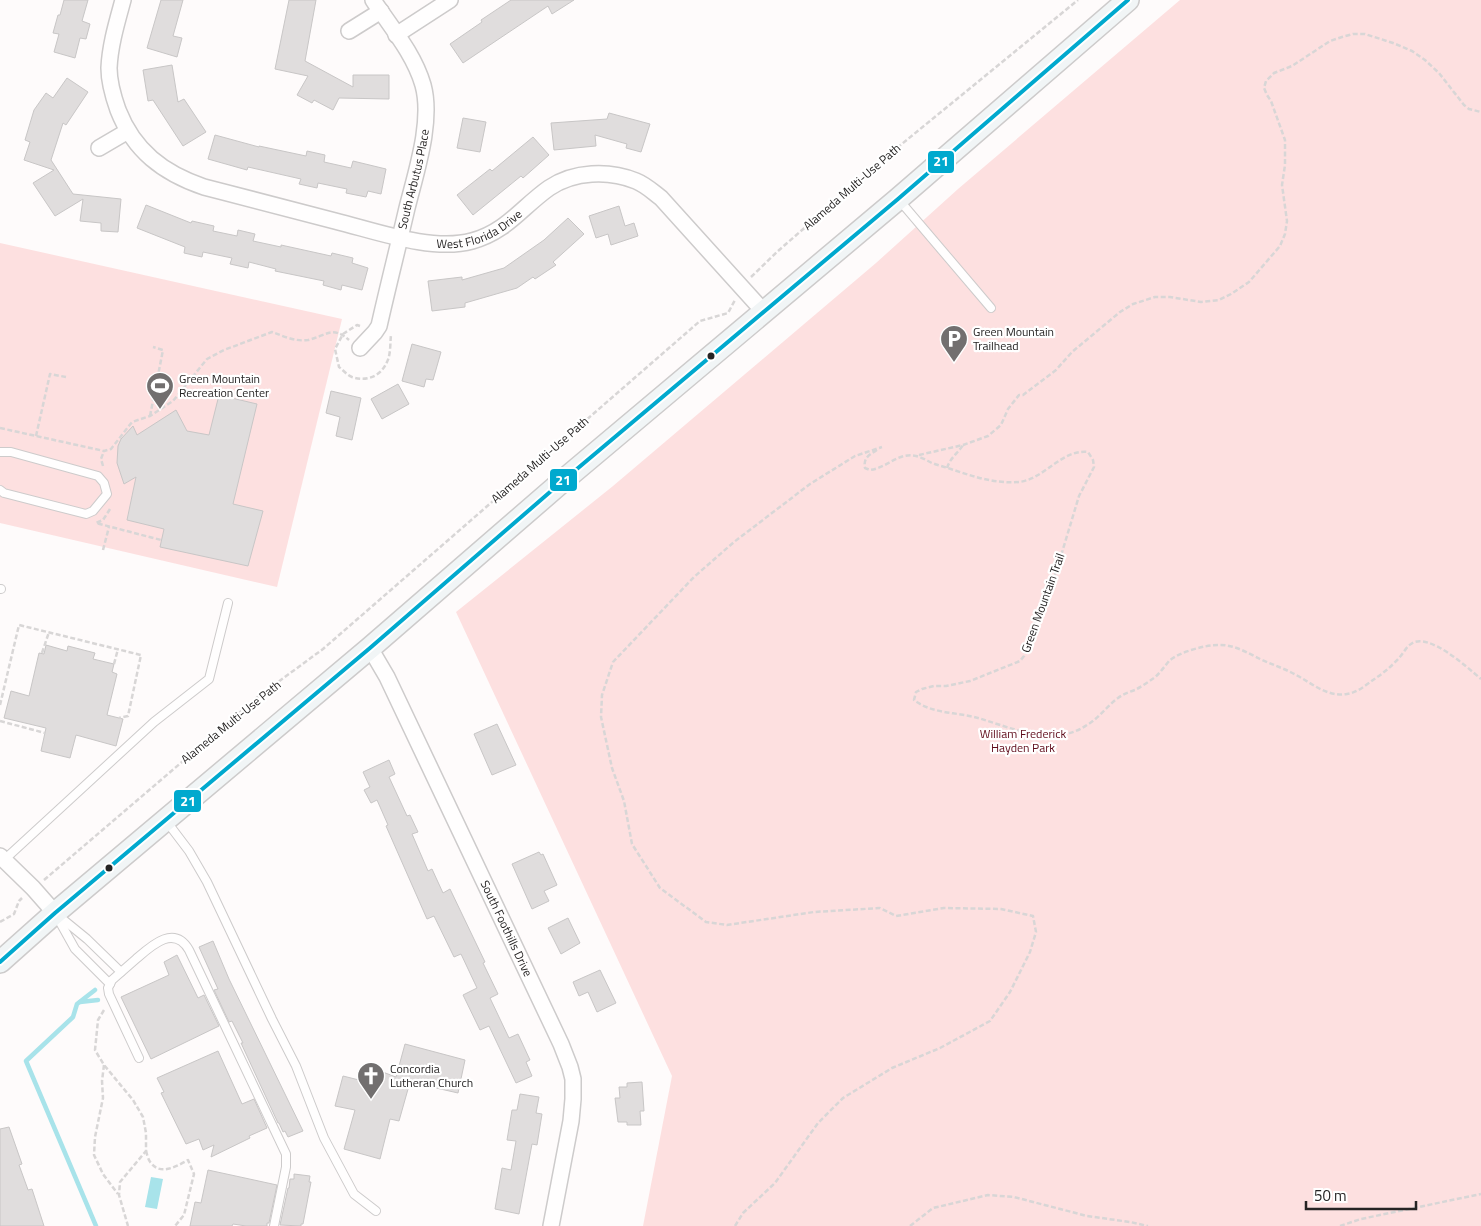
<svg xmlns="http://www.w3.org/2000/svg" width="1481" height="1226" font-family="'Titillium Web',sans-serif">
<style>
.green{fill:#fde0e0}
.water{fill:#a8e3ea}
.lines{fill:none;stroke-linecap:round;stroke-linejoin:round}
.stream{stroke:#a8e3ea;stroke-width:4.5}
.building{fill:#e0dddd;stroke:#c8c6c6}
.service-casing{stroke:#cdcbcb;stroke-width:10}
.minor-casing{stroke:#cdcbcb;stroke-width:18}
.secondary-casing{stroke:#cdcbcb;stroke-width:24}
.path{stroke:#d8d6d6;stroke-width:2.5;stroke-dasharray:5 2.5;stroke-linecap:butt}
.service{stroke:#fffefe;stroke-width:8}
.minor{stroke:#fffefe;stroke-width:15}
.secondary{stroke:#f1f5f6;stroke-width:21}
.bus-1-casing{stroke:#fff;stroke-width:8}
.bus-1{stroke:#00a9ce;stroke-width:4}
.bus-dot{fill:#262424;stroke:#fff;stroke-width:2}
.labels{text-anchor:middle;stroke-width:4.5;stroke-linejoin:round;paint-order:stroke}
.street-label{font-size:12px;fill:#262424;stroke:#fff}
.poi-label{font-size:12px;fill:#262424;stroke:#fff;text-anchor:start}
.park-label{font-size:12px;fill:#5f0c1b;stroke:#fff}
.line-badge{stroke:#fff;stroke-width:2}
.badge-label{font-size:14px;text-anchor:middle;font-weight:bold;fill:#fff}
</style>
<rect width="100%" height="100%" fill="#fefbfb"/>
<g class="green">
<polygon points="1180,0 1481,0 1481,1226 643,1226 672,1076 456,612 613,486 876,263 958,189"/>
<polygon points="0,243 342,319 277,587 0,523"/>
</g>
<polygon class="water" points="151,1177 163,1179 157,1209 145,1207"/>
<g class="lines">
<g class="stream">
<polyline points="95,990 77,1004 73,1017 26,1061 96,1226"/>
<polyline points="80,1002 98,1000"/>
</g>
</g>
<g class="building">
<polygon points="64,0 88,0 82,21 90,24 86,39 80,38 75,58 54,52 59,34 53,33 58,15 60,15"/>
<polygon points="161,0 183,0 173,36 182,38 177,57 147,48"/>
<polygon points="289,0 316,0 305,61 353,87 353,75 389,75 389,99 339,98 333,110 314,100 312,103 297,95 308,76 275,69"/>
<polygon points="511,0 574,0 552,14 548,6 463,63 450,44 482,22 481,20"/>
<polygon points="172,65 178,102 184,99 206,132 183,146 153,100 148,101 143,70"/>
<polygon points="67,78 88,92 66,125 63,123 51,160 73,194 121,199 118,232 101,231 101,223 80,221 83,199 55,216 33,183 54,170 24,160 30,142 25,140 34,110 46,93 53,98"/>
<polygon points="609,113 650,124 641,152 626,148 627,144 595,135 596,146 554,150 551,123 607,119"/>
<polygon points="463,118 486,122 480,152 457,148"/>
<polygon points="215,135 259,147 259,146 306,156 307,151 325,155 324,162 351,168 353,161 386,169 381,194 368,191 366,197 346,193 347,189 318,183 317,188 299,184 301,179 248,167 247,170 208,159"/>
<polygon points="533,137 549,155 523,178 521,176 473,215 457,195 490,169 492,171"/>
<polygon points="146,205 191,223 192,221 214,226 213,231 237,236 238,230 255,234 253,241 281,247 281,245 331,256 332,253 353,258 352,263 368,268 362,290 342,285 341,290 323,285 324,281 275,271 276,269 249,262 248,268 230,264 232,258 203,252 202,257 184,253 185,247 137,228"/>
<polygon points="619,206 625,226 634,223 638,236 611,245 608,234 596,238 589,216"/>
<polygon points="568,218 584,234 553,262 556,265 535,279 533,277 517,288 465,303 465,307 432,311 428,281 462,277 462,280 504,268 544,240"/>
<polygon points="412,344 441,352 433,380 426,379 424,387 402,381"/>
<polygon points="398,384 409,404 382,419 371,399"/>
<polygon points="331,391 361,398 352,440 336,436 340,417 326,413"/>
<polygon points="219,395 257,404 233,504 263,511 248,566 160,547 164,529 127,520 136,477 124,484 117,463 118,446 121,439 133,426 137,435 176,410 187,431 209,435"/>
<polygon points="46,645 67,651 68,646 95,653 93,659 114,664 112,672 117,674 107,715 123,719 116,746 76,735 70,758 41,751 46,728 4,718 11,691 29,696 39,653 44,654"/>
<polygon points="497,724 516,765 492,775 474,734"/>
<polygon points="389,760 395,774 389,777 407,816 410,815 418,832 412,834 428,871 432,869 443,893 450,889 485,962 483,963 498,994 490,998 509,1038 518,1034 530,1060 526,1062 532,1076 516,1083 489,1026 480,1030 463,995 477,988 461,954 454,957 434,916 427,919 386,826 388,825 377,800 371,803 364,790 370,787 363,772"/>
<polygon points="539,852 541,855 543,854 557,885 544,891 549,901 532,909 512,864"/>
<polygon points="568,918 580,943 561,954 548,928"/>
<polygon points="213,941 229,979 303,1131 288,1137 285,1131 283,1132 279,1123 278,1123 241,1043 243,1043 232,1021 229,1022 214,990 218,989 199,947"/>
<polygon points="177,955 198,998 204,995 219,1026 151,1059 121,997 169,975 164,962"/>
<polygon points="600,970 616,1003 597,1012 588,992 579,996 573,982"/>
<polygon points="405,1044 465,1060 458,1093 410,1082 399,1121 390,1119 380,1159 344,1149 355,1110 335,1106 343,1076 359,1080 380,1071 396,1077"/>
<polygon points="218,1051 242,1104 254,1099 267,1128 249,1136 250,1138 211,1157 214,1145 203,1150 199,1139 186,1144 161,1093 164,1092 157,1078"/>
<polygon points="642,1082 644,1111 640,1111 641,1125 627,1125 627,1122 618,1122 615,1098 620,1098 619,1087 627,1087 627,1083"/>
<polygon points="520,1094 539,1097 536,1113 542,1114 537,1145 532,1144 519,1214 495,1209 502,1168 511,1170 516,1141 507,1140 512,1110 517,1110"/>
<polygon points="9,1127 22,1164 19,1165 27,1187 28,1190 32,1189 44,1226 0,1226 0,1129"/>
<polygon points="208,1170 277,1185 269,1223 267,1223 267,1226 246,1226 233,1224 232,1226 190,1226 195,1202 201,1203"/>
<polygon points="294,1174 310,1176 309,1182 311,1182 303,1224 301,1224 301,1226 280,1225 288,1188 289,1188 290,1179 294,1179"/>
</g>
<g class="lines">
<defs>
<g id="service">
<polyline points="900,201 991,308"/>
<polyline points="0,452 11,452 98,476 104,483 107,494 93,511 86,514 4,493 0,490"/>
<polyline points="0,589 1,589"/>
<polyline points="167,822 189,851 207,882 272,1019 296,1066 324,1138 354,1194 376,1211"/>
<polyline points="4,860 154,722 209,679 228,603"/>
<polyline points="56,915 75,949 110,984"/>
<polyline points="60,917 87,939 121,972"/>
<path d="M139 1058 109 994 108 988 112 980C120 973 128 966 136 959 151 946 174 924 189 950L286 1154V1167L274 1226"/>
</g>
<g id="minor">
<path id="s1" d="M123 0C117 22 110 45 109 68 109 82 113 96 118 110 134 151 163 173 204 187 248 198 292 210 335 221 376 231 432 252 472 241 506 232 522 207 549 188 574 171 609 170 636 181 646 185 653 192 661 198L764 312"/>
<polyline points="349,31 381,11"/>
<polyline points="396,35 450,0"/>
<polyline points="99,148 128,131"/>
<path id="s2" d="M360 348 375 332 379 326C388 286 398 247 407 208 416 172 433 121 423 85 414 54 391 27 373 0"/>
<path id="s3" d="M370 648 387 677 561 1044 570 1067 573 1079V1099L571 1121 551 1226"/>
<polyline points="0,856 33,888 55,913"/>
</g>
<polyline id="secondary" points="0,962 55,913 370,648 565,479 898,199 1128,0"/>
</defs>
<use href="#service" class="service-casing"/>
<use href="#minor" class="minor-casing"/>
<use href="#secondary" class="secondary-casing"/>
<g class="path">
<polyline points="751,277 778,251 881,161 1078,0"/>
<path d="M360 326 357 325 343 334 335 349 339 367C343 370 347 375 352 377 367 382 381 376 387 362 391 354 390 343 391 335"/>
<polyline points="150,416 163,350 153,347"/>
<path d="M0 428 104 451 111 449 132 422 150 416 173 401 207 359 224 350 272 332C283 336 296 342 308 340 326 336 332 325 349 340"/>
<polyline points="36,436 50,374 66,377"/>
<path d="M877 450C869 455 863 458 865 468L870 470C887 468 898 452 916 456 921 457 926 460 930 462 936 465 942 466 948 468 971 476 995 484 1019 482 1045 479 1061 449 1088 452L1093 460 1094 467 1079 496 1057 569 1053 580 1044 596 1024 656 1020 661 970 681 946 686H934L922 689 916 692 914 700C932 714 957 712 978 718 1013 728 1053 748 1087 725 1099 718 1107 706 1118 698 1123 694 1129 692 1135 690 1141 687 1148 682 1154 678 1160 673 1164 667 1169 661 1179 652 1205 645 1218 645 1233 644 1248 653 1260 659 1273 665 1286 669 1298 676 1314 685 1328 697 1347 694 1356 693 1365 686 1373 680 1382 674 1391 667 1399 658 1403 654 1406 647 1411 644 1428 631 1468 668 1481 679"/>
<polyline points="919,455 963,445 988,436 1001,425 1008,409 1019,395 1023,395 1056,370 1072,352 1120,312 1133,304 1155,297 1170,297 1201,302 1219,300 1231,294 1249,282 1280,246 1285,234 1287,221 1282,185 1285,165 1285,140 1271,101 1267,95 1264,88 1266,81 1274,73 1292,66 1330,41 1342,37 1353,34 1365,34 1393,43 1412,51 1425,60 1439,73 1464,105 1469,109 1481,112"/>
<polyline points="103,466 101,459 104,451"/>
<path d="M947 468C950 458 958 453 963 445"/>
<polyline points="110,509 103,520 96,523 161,540"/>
<polyline points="103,550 109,527"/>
<polyline points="42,653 49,632"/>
<polyline points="114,664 118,649"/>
<polyline points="0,705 19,625 141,655 128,716 119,718"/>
<polyline points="0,721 45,733"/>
<polyline points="44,880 259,696 323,649 700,321 728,313 735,300"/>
<polyline points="0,922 14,914 19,901 22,898"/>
<polyline points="104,1010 98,1020 95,1050 104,1065 133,1100 143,1117 146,1133 146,1151 120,1182 119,1195 128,1226"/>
<polyline points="104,1065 102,1081 103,1098 95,1137 94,1155 103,1174 118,1194"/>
<path d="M146 1151C147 1154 148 1160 151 1163 161 1176 177 1166 188 1160L194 1174 184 1215 175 1226"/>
<polyline points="735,1226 743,1213 775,1183 818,1123 843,1098 892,1068 940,1048 990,1021 1010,992 1030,952 1036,932 1033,916 1001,909 944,908 896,916 880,908 814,912 727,925 706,922 660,888 632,844 624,801 612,768 601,717 602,695 613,662 694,577 734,542 810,484 855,456 882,447"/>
<polyline points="910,1226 933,1208 988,1195 1014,1197 1087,1216 1130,1222 1148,1226"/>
<polyline points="1340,1226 1361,1219 1481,1194"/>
</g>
<use href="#service" class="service"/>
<use href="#minor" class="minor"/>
<use href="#secondary" class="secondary"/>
<defs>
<polyline id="bus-1" points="0,962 55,913 370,648 565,479 898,199 1128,0"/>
</defs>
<use href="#bus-1" class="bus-1-casing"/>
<use href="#bus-1" class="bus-1"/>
</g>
<defs>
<symbol id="parking-pin" viewBox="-11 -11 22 30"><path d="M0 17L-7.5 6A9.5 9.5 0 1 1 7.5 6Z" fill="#726f6f" stroke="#fff"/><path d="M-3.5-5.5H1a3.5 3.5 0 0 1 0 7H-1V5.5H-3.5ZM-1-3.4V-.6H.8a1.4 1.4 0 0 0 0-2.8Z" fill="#fff"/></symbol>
<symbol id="stadium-pin" viewBox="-11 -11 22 30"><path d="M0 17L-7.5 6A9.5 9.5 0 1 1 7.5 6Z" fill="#726f6f" stroke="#fff"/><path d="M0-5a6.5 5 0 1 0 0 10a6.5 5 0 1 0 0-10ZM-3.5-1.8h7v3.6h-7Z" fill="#fff"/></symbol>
<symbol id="church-pin" viewBox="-11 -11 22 30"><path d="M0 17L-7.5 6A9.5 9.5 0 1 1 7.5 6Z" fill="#726f6f" stroke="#fff"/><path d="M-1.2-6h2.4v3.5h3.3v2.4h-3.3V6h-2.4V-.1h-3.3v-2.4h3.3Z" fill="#fff"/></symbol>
</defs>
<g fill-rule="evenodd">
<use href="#parking-pin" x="938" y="323" width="32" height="43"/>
<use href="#stadium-pin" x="144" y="370" width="32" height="43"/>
<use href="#church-pin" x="355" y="1060" width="32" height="43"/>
</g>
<g class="bus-dot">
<circle cx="711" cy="356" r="4.5"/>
<circle cx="109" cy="868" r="4.5"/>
</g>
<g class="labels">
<g class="street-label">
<text dy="4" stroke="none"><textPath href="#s2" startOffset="180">South Arbutus Place</textPath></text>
<text transform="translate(852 187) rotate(-41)" y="4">Alameda Multi-Use Path</text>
<text dy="4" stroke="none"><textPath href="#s1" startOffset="518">West Florida Drive</textPath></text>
<text transform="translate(540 460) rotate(-41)" y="4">Alameda Multi-Use Path</text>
<text transform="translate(1043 603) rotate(-70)" y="4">Green Mountain Trail</text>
<text transform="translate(231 722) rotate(-39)" y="4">Alameda Multi-Use Path</text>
<text dy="4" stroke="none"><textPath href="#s3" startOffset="312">South Foothills Drive</textPath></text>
</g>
<g class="poi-label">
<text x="973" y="336">Green Mountain<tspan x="973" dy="14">Trailhead</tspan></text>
<text x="179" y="383">Green Mountain<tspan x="179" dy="14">Recreation Center</tspan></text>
<text x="390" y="1073">Concordia<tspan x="390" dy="14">Lutheran Church</tspan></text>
</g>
<g class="park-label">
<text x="1023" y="738">William Frederick<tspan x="1023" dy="14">Hayden Park</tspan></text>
</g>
</g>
<g class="line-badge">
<rect x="927" y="150" width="28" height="24" rx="5" fill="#00a9ce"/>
<rect x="549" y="468" width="29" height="24" rx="5" fill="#00a9ce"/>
<rect x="173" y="789" width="29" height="24" rx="5" fill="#00a9ce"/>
</g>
<g class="badge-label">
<text x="941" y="166">21</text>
<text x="563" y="485">21</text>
<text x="188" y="806">21</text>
</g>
<path d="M1306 1201v8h110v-8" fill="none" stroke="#262424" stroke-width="2.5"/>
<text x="1314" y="1201" font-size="15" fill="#262424" stroke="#ffffff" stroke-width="4" paint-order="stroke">50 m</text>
</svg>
